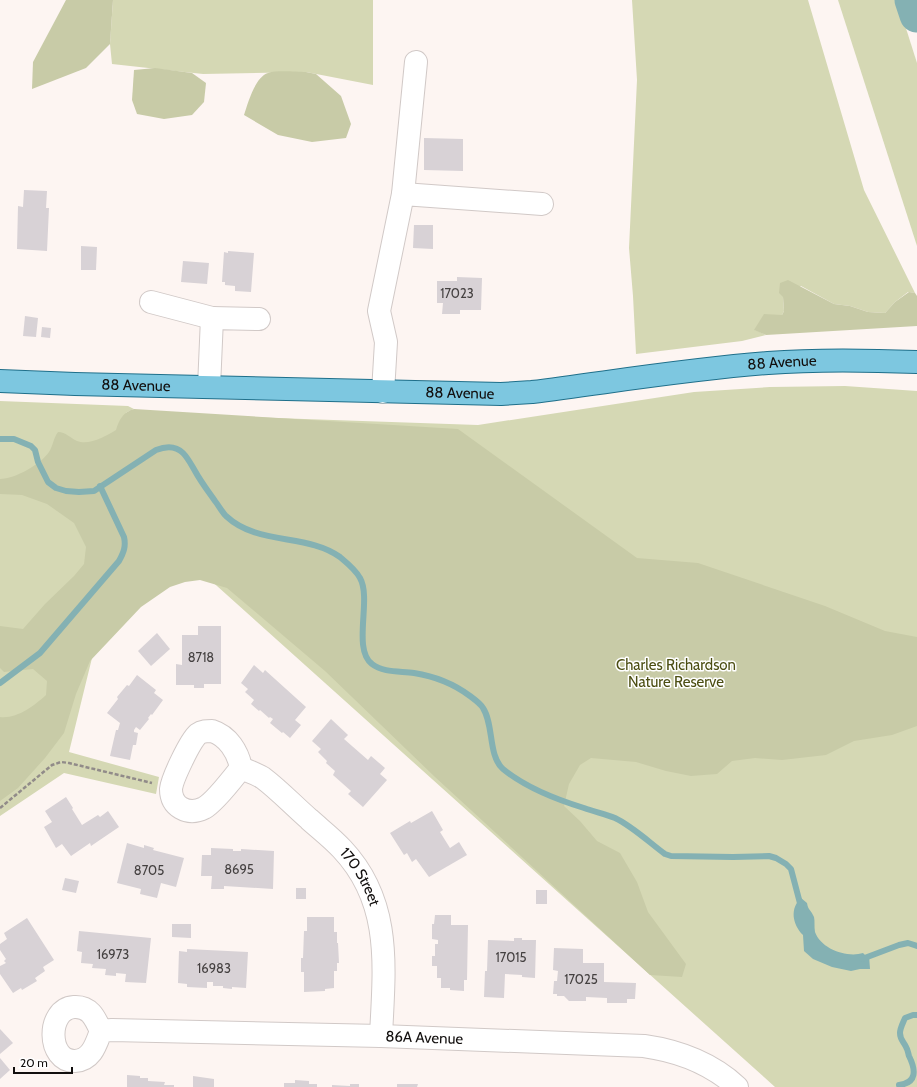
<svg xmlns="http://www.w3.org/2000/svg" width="917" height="1087" font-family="Cabin,sans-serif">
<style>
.green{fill:#d5d8b4}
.forest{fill:#c8cba7}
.water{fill:#84b1b3}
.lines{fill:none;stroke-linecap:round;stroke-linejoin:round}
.stream{stroke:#84b1b3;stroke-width:6}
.river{stroke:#84b1b3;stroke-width:35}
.building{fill:#d8d2d6}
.minor-casing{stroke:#d1c9c7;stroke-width:24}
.major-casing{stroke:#1f6f8a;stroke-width:24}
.path{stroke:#918b89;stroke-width:2.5;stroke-dasharray:4 2;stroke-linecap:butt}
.minor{stroke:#fff;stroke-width:22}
.major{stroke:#7dc7e0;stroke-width:22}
.labels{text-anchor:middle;stroke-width:3;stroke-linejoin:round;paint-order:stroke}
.number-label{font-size:13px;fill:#444040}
.street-label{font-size:15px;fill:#120f0e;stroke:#fff}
.park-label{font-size:15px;fill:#4c4e13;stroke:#fff}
</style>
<rect width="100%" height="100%" fill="#fdf5f2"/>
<g class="green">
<polygon points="113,0 373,0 373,85 306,72 203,74 112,64 110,44"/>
<polygon points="632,0 808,0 864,190 915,293 908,292 895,302 885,313 868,312 850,306 834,304 801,286 783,297 784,311 782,315 755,330 766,335 742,341 636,354 633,296 629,248 637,80"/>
<polygon points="838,0 897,0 917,63 917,246"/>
<polygon points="845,386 917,391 917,1087 775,1087 178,551 103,613 69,752 159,777 156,794 64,773 0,816 0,401 128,406 134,409 129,411 126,413 478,425 694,392 770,387"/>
</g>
<g class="forest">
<polygon points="66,0 113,0 110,44 86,68 32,89 33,62"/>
<polygon points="155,68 192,73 206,83 204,102 192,115 164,119 137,114 132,100 134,70"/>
<path d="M306 72 316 74 341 96 351 124 346 138 312 142 278 135 244 115C248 103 255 77 268 73 277 70 296 72 306 72Z"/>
<polygon points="788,280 834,304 850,306 868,312 885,313 895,302 909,292 915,293 917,296 917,326 766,335 754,330 764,314 782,315 784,311 783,297 779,293 780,283"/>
<path d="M134 409 458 429 637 558 698 563 825 606 885 631 917 637V726L892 735 854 741 826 755 782 760 755 758 732 761 717 774 691 776 666 771 636 762 591 758 580 765 569 784 564 806 580 821 597 841 620 853 637 882 648 912 686 964 682 977 650 975 435 777 325 671 227 588 200 580 185 582 170 587 141 607 90 661 76 694 64 733 45 758 18 788 0 801V717C17 719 34 706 46 695L47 681 33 669 4 672 0 668V626L23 629 45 604 74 576 84 564 86 547 74 523 47 504 22 495 0 494V479C15 479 41 464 49 452 53 446 53 439 58 432 66 432 70 438 77 441 89 446 106 436 116 430 119 420 123 412 134 409Z"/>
</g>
<path class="water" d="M801 898 807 903C808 910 811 910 814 917 815 921 814 927 815 932 821 949 847 958 863 953L865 955H869L870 969H860L851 971 832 967 813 959 804 951 803 935C792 924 790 908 801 898Z"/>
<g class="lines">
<g class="stream">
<path d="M0 439H14L31 446 35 450 38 462 48 482 56 488 66 491 79 492 94 491 156 450C166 446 176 446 183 453 188 458 192 466 195 471 201 482 208 491 215 501 219 506 222 512 226 516 258 546 307 533 340 557 346 562 356 570 360 578 372 599 352 649 372 664 383 673 401 671 414 673 433 676 454 684 470 696 474 699 481 704 483 708 494 725 488 756 503 769 525 787 558 800 584 808 595 812 605 814 615 818 632 826 650 843 665 854L671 856 733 857 769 856 776 858 786 864 791 869 801 907"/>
<path d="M0 683 40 653 119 561C124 552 126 546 124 537L100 486"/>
<polyline points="862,959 899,945 908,943 917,946"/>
<path d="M899 1085C917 1083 916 1070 909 1056 908 1053 908 1050 906 1047 904 1042 900 1040 900 1033 900 1028 903 1023 905 1018L913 1015H917"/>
</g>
<polyline class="river" points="912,0 917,15"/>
</g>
<g class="building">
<polygon points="424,138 463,139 463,171 424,170"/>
<polygon points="24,190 47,191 46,208 49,208 47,251 17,249 18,206 23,207"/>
<polygon points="414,225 433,225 433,249 413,248"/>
<polygon points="81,246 97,247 96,270 81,270"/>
<polygon points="228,251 254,253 251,292 235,291 235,286 225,285 225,282 222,282 224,252 228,253"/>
<polygon points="183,261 209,263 207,284 181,282"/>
<polygon points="457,277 482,278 481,310 460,310 460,314 442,314 443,303 437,303 437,281 457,281"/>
<polygon points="25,316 38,318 36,337 23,336"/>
<polygon points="42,327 51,328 50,338 41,337"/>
<polygon points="198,626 221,626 221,684 204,684 204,688 194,688 194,685 176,685 176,664 182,665 182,635 198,635"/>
<polygon points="157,633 170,649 151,666 138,651"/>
<polygon points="254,665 263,673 265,670 306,707 295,720 301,725 290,738 283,732 282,733 270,723 273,719 270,717 269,718 260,710 259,711 251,704 254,700 245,692 248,689 241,683"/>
<polygon points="137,675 156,690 154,693 163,700 152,715 151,714 148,718 149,719 140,730 136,727 134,730 134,732 138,733 136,745 133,745 130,760 110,756 116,730 118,730 120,723 107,713 118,699 117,697 127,685 129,686"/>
<polygon points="331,719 348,735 344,739 368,760 371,756 385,768 380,774 387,780 363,807 348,794 351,791 333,775 335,771 326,763 327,761 318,752 321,749 312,741"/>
<polygon points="66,797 73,808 72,809 82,825 98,815 100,817 108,811 119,827 91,846 90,843 71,856 62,844 56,848 44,827 52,822 45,811"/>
<polygon points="432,811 443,830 440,832 450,848 459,842 467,855 429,877 416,859 412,862 407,853 404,855 390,833 410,821 411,823"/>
<polygon points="127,843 144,848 144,845 154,848 153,850 184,858 176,887 161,883 157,898 140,894 141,889 117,883"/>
<polygon points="211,848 233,849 233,851 241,851 241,849 274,851 273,889 224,886 224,889 211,889 212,876 201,876 202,855 211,855"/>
<polygon points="65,878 79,881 76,893 62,890"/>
<rect x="296" y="888" width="10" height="11"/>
<rect x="536" y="890" width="11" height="14"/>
<polygon points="435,915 451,915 451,925 468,925 467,980 464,980 464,991 450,990 450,988 441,988 441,978 437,978 437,966 432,966 432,956 435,956 435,944 438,944 438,940 432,939 432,924 434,924"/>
<polygon points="307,917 334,917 334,932 337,932 337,943 338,943 339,963 337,963 337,971 334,971 334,988 325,989 325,991 304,992 304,972 301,972 301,958 303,958 304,931 307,931"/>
<polygon points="27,918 54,960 43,967 45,971 35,978 37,981 22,990 21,988 13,993 0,974 0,966 6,963 4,961 6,959 0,950 0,944 7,939 4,933"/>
<polygon points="172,924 191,924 191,938 172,937"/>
<polygon points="79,931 151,938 146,983 125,982 126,974 116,973 116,976 105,975 106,969 92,968 93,964 81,963 82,952 77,951"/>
<polygon points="514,938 522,938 522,940 536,940 535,978 522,977 522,975 505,974 504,998 484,997 485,971 487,971 488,940 514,941"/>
<polygon points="554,948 583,949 583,963 604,963 604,982 636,983 635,999 627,999 627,1003 607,1003 607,998 586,997 586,1001 569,1001 564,996 557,996 557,994 553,994 554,981 557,981 558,971 553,970"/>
<polygon points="187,949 248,952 246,988 232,987 232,989 223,988 223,986 213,986 213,982 207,982 207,988 187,987 187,984 178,983 179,951 187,952"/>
<polygon points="0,1029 13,1043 0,1054"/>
<polygon points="0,1058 10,1070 0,1079"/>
<polygon points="127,1075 140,1076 140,1078 148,1078 148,1081 165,1082 164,1085 174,1085 174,1087 127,1087"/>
<polygon points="193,1076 214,1079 214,1087 193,1087"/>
<polygon points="295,1080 309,1081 309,1084 317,1084 317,1087 284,1087 284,1083 295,1083"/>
<polygon points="350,1084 359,1084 359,1087 332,1087 332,1085 350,1086"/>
<polygon points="397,1084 418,1084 417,1087 397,1087"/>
</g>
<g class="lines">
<defs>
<g id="minor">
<polyline points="403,194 416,62"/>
<polyline points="151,302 212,318"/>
<polyline points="209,387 212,318 259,319"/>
<polyline points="383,392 386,342 379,311 403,194 542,204"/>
<path d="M212 731C228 736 238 752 241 768 233 778 215 802 204 808 196 812 188 812 181 808 174 804 171 797 171 789 172 779 190 741 198 734 202 731 207 731 212 731Z"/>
<path id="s1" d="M241 768C248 771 257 774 263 778 279 790 294 806 309 819 320 829 332 838 342 849 393 903 384 969 381 1036"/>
<path id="s2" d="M101 1031C96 1044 92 1060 75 1061 47 1062 46 1009 74 1007 90 1006 95 1018 101 1031L112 1030 381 1036 644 1046C679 1051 711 1063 737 1087"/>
</g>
<g id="major">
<path id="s3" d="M0 381 75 384 501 394 532 392C611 382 689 369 768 363 817 359 867 360 917 362"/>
</g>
</defs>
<use href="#minor" class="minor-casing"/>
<use href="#major" class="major-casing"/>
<polyline class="path" points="0,808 52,765 61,762 69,763 152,783"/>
<use href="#minor" class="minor"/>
<use href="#major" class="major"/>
</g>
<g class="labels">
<g class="number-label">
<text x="457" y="298">17023</text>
<text x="201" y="662">8718</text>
<text x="239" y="874">8695</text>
<text x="149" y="875">8705</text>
<text x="113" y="959">16973</text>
<text x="511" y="962">17015</text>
<text x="214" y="973">16983</text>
<text x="581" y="984">17025</text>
</g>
<g class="street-label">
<text dy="5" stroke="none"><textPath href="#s3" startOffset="784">88 Avenue</textPath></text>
<text dy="5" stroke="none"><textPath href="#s3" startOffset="136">88 Avenue</textPath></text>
<text dy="5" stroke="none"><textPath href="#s3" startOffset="460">88 Avenue</textPath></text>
<text dy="5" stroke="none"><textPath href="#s1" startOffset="164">170 Street</textPath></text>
<text dy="5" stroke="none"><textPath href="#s2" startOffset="481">86A Avenue</textPath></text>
</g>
<g class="park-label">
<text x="676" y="670">Charles Richardson<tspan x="676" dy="17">Nature Reserve</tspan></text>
</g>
</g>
<path d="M14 1067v6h58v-6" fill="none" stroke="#120f0e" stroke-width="2"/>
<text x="20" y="1067" font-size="12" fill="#120f0e" stroke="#ffffff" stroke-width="3" paint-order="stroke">20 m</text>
</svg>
